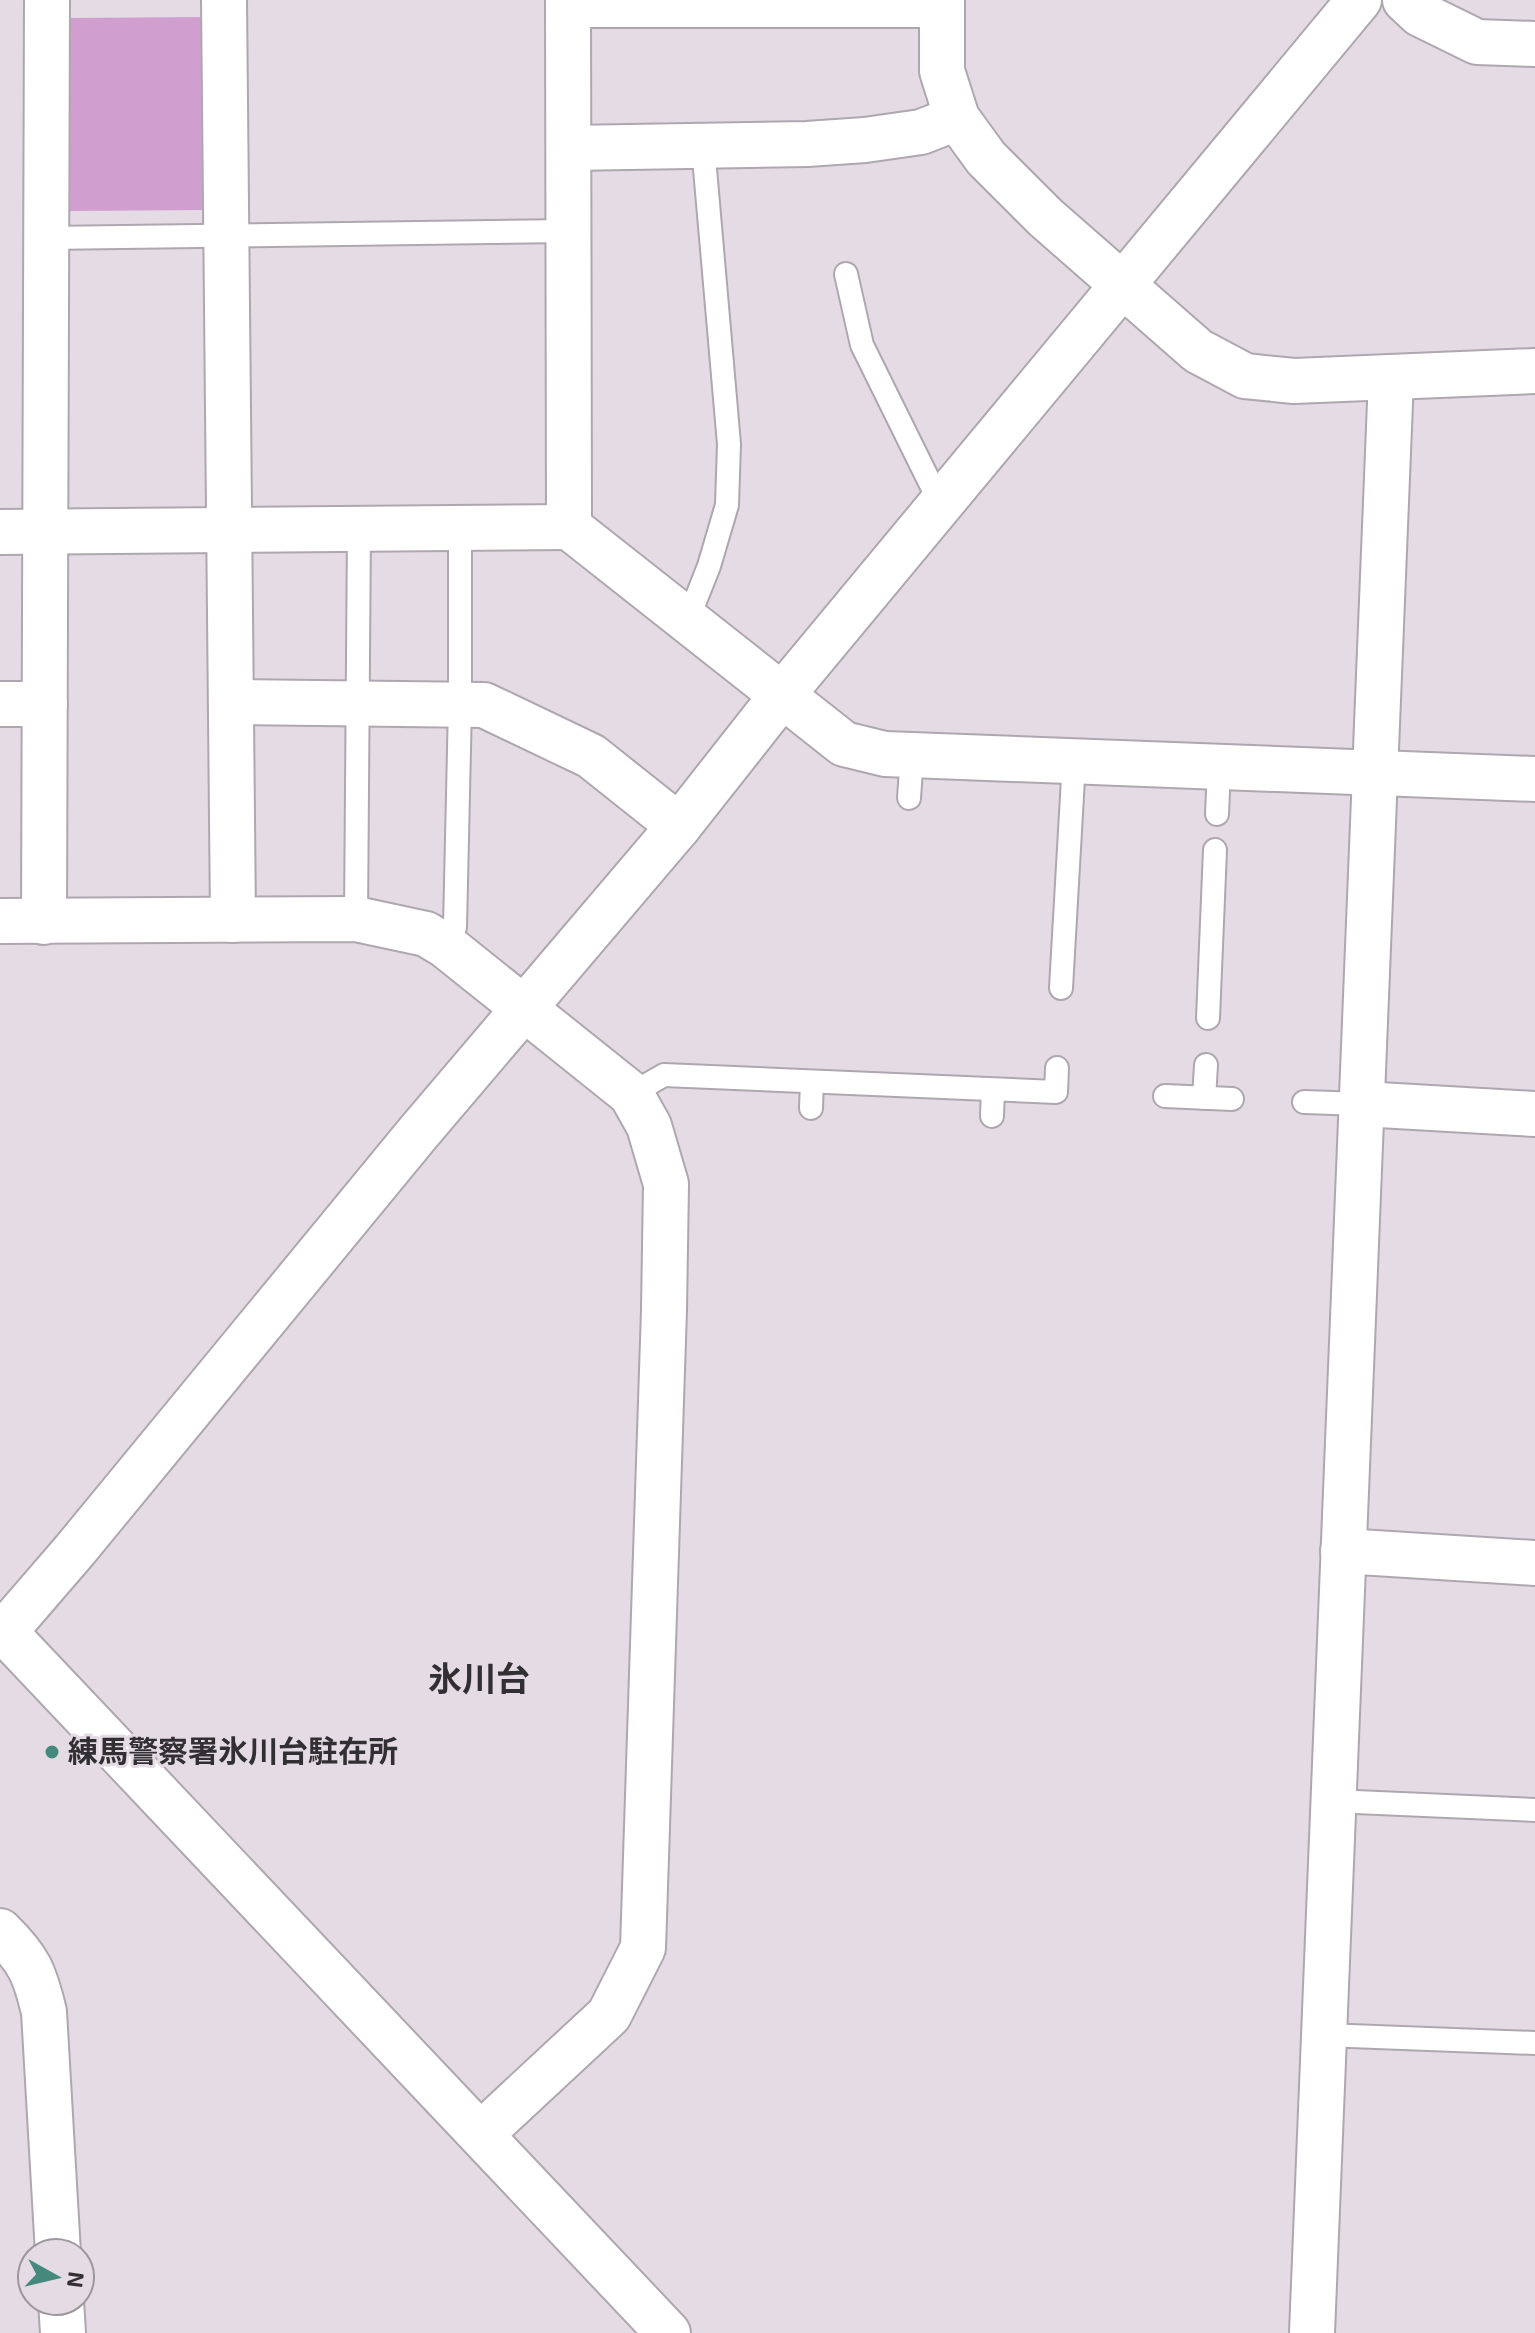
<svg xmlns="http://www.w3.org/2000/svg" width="1535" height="2333" font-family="'Exo 2','Noto Sans JP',sans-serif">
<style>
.green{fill:#d09fd0}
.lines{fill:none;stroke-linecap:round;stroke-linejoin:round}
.lane-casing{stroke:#afa7af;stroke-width:26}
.street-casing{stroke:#afa7af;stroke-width:48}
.secondary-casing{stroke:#afa7af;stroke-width:48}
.lane{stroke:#fff;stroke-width:22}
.street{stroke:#fff;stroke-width:44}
.secondary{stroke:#fff;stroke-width:44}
.poi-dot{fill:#45897d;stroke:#e4dbe4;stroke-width:3}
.labels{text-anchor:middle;stroke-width:6;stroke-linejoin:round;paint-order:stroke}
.poi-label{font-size:30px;font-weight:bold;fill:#322f32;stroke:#e4dbe4;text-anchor:start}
.quarter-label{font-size:34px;font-weight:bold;fill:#322f32;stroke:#e4dbe4}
</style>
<rect width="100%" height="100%" fill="#e4dbe4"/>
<polygon class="green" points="206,17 207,210 69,211 67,18"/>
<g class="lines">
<defs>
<g id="lane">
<polyline points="46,238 569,231"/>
<polyline points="846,274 862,345 941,505"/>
<polyline points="688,619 709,566 727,505 729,444 703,146"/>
<polyline points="909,798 912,755"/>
<polyline points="1217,814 1219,767"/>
<polyline points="356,919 359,529"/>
<polyline points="446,946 455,927 460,705 460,528"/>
<polyline points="1061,988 1074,761"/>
<polyline points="1208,1018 1215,850"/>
<polyline points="631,1094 664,1075 1056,1092 1057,1068"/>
<polyline points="1165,1096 1232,1099"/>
<polyline points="1204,1098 1206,1065"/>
<polyline points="1304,1102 1362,1104"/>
<polyline points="811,1108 812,1082"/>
<polyline points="992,1116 993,1090"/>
<polyline points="1333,1801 1535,1810"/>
<polyline points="1324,2035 1535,2043"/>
</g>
<g id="street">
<polyline points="224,0 233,920"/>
<polyline points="568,0 569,527 844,744 885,754 1535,779"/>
<polyline points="942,0 942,71 957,118 986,158 1045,217 1198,351 1245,376 1294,381 1535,371"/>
<polyline points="1405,0 1420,14 1477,42 1535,44"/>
<polyline points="568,5 942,5"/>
<polyline points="569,148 807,144 865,140 921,132 957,118"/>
<polyline points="0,532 569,527"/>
<polyline points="231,702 484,705 591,756 679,826"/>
<polyline points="0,704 45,704"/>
<polyline points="0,921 356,919 426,934 446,946 631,1094 649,1126 666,1184 664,1310 643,1948 609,2015 481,2134"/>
<polyline points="44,922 47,0"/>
<polyline points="1362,1104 1535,1114"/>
<polyline points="1343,1551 1535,1563"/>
<path d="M0 1931C29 1959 35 1974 44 2012L58 2253"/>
<polyline points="61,2301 63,2333"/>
<polyline points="1312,2333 1391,378"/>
</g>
<g id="secondary">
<polyline points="0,1627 668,2333"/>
<polyline points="0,1637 75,1550 418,1133 679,826 783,694 1359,0"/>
</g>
</defs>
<use href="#lane" class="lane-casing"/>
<use href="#street" class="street-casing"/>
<use href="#secondary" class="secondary-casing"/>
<use href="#lane" class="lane"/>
<use href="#street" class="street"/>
<use href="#secondary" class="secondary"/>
</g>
<circle class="poi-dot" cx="52" cy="1752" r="8"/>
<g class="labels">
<g class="poi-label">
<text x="68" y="1762">練馬警察署氷川台駐在所</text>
</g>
<g class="quarter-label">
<text x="479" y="1691">氷川台</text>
</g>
</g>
<g transform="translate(56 2277) rotate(98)"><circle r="38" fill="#e4dbe4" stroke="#9d969d" stroke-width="2"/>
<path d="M0-6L14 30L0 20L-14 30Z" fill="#45897d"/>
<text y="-12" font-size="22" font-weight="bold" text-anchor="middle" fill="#322f32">N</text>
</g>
</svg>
